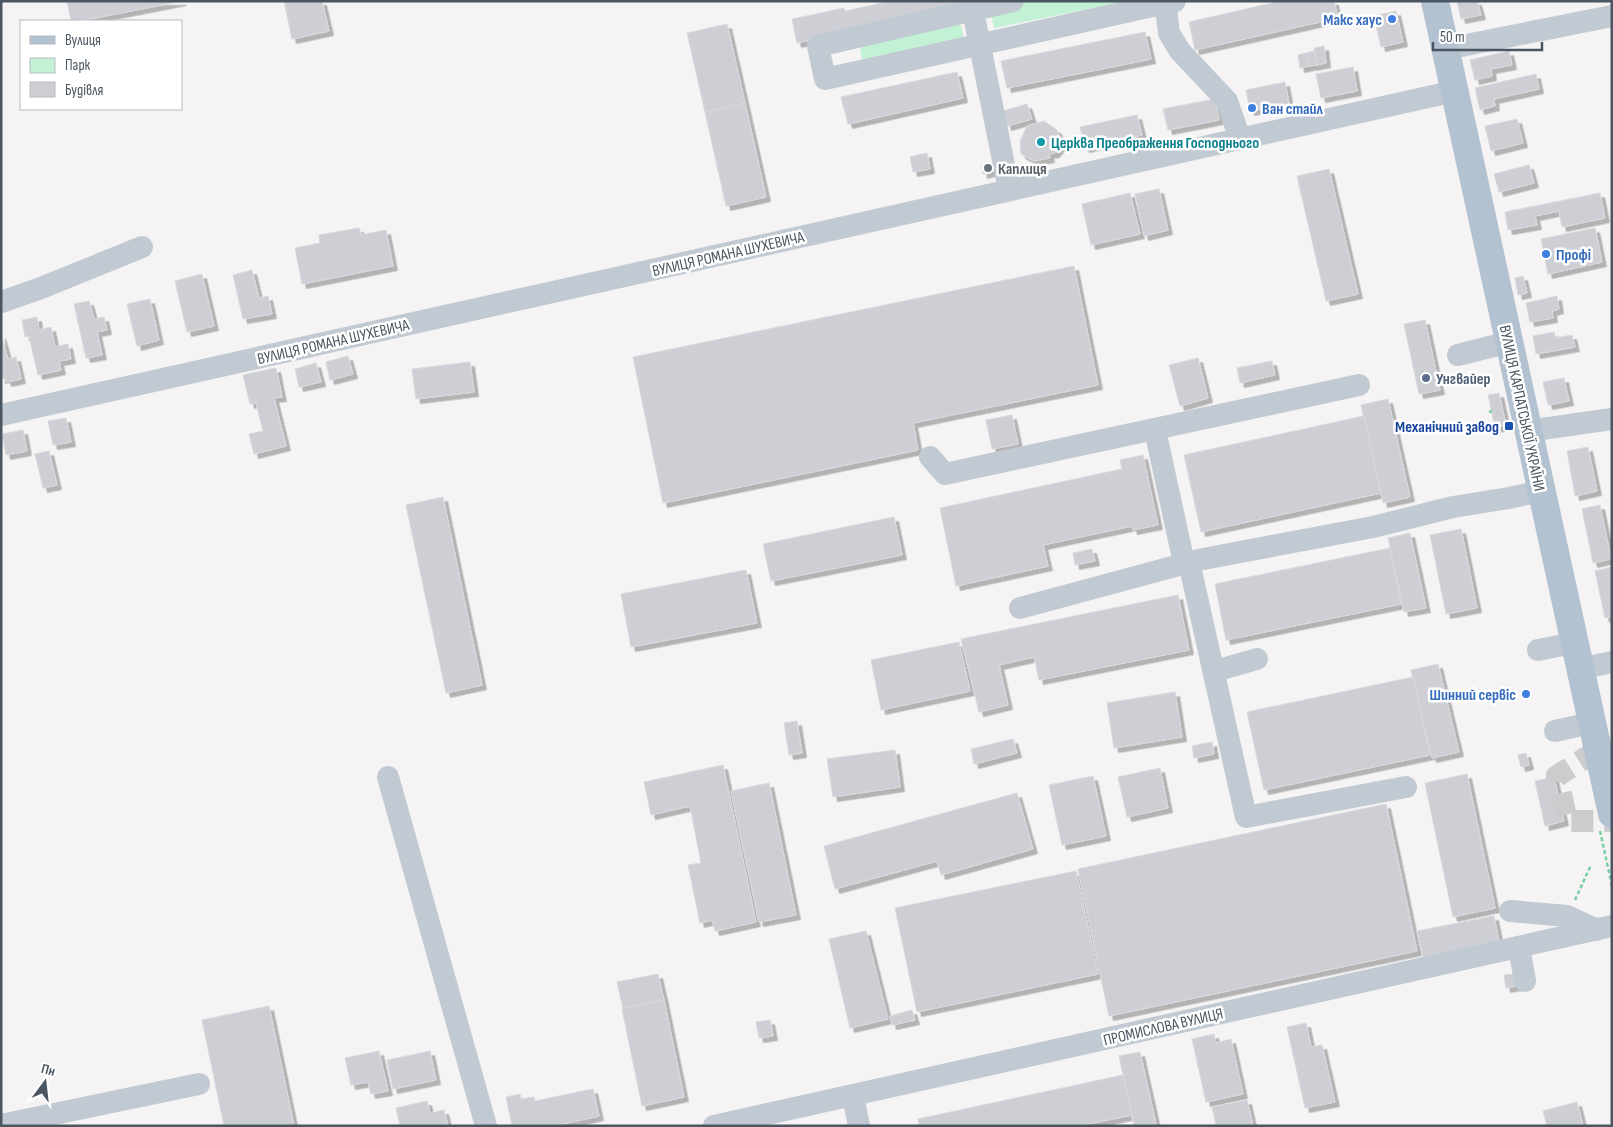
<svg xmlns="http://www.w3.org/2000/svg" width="1613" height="1127" font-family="'Sofia Sans Condensed',sans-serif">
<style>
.green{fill:#c3f1d5}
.building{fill:#cdcfd5;stroke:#d7d9de;filter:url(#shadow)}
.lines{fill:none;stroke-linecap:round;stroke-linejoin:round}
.minor-tunnel{stroke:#caccce;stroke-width:22;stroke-dasharray:22 11;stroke-linecap:butt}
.path{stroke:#7ad0a6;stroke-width:2.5;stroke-dasharray:4 2.5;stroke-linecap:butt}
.minor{stroke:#c1cad2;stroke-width:22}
.major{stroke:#b3c2d1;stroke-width:28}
.shop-dot{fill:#3f7fe0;stroke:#fff;stroke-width:2}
.culture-dot{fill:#0f9aa8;stroke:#fff;stroke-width:2}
.worship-dot{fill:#6b7280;stroke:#fff;stroke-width:2}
.service-dot{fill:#5c6f8a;stroke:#fff;stroke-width:2}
.transit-dot{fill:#1a4fb4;stroke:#fff;stroke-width:2}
.labels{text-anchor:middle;stroke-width:5;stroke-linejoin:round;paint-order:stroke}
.shop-label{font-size:16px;font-weight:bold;fill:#366cbe;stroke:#fff;text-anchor:end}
.culture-label{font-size:16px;font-weight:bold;fill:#0d838f;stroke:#fff;text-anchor:start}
.worship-label{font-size:16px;font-weight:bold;fill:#5b616d;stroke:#fff;text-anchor:start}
.street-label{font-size:16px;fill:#4a5661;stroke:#fff}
.service-label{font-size:16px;font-weight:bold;fill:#4e5e75;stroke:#fff;text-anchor:start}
.transit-label{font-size:16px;font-weight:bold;fill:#164399;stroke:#fff;text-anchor:end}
</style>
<defs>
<filter id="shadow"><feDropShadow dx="4.5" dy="4.5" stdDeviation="0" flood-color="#0004"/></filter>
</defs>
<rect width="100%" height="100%" fill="#f5f3f3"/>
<g class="green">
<polygon points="1028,1 1128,1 994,28 990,10"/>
<polygon points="959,17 964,38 862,60 858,38"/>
</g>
<g class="building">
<polygon points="67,1 182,1 80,21 71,21"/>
<polygon points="284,1 322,1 329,31 292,39"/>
<polygon points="891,1 958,1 959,6 797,43 792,19 844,8 845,11"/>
<polygon points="1281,1 1334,1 1338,18 1195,50 1189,22"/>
<polygon points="1457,1 1477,1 1481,15 1461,19"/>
<polygon points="1396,11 1403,42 1381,47 1374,16"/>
<polygon points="727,24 745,103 705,112 687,33"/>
<polygon points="1145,32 1151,59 1007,88 1001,61"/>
<polygon points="1324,46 1326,63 1317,65 1314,48"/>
<polygon points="1314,51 1317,65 1309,66 1306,53"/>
<polygon points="1509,51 1512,65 1491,69 1492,76 1475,80 1470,60"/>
<polygon points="1306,53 1309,66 1300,68 1298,55"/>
<polygon points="1353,67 1357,91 1321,98 1316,74"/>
<polygon points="957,72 963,98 848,124 841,97"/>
<polygon points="1536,74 1539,89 1494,99 1495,106 1480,110 1475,88"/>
<polygon points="1285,82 1289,104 1250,111 1246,90"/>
<polygon points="1215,99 1219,120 1168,130 1163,109"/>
<polygon points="745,103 766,197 726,206 705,112"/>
<polygon points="1027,104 1032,119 1007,126 1003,111"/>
<polygon points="1137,115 1142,135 1085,148 1080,127"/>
<polygon points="1517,119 1523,143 1491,151 1485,126"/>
<polygon points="1044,121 1057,130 1062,144 1055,153 1049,154 1050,158 1034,161 1021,154 1020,141 1027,126"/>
<polygon points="927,153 930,169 913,172 910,157"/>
<polygon points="992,163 994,171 983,174 982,166"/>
<polygon points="1529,165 1534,183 1499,192 1494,174"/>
<polygon points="1329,169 1358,294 1326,301 1297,176"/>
<polygon points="1159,189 1168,230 1144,236 1135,194"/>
<polygon points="1130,193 1140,234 1091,245 1082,204"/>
<polygon points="1600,193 1605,218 1562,227 1559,211 1535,216 1537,225 1508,230 1505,212"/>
<polygon points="359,228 361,235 386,230 393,266 302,284 295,248 320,243 319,235"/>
<polygon points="1595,228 1602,262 1548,274 1541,239"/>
<polygon points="1074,266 1098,385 913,423 918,450 663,503 633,357"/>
<polygon points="252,270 259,298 268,296 272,314 243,319 233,275"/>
<polygon points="202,274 214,326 187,332 175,281"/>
<polygon points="1523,276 1527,293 1518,295 1515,278"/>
<polygon points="1557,296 1559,309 1552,311 1553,318 1530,322 1526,303"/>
<polygon points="150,299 159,340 137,346 127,304"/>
<polygon points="89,301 94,319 104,317 107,330 97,332 102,355 86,358 74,304"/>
<polygon points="37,317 39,330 51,327 55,347 68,344 71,359 59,361 61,370 38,375 29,336 25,337 22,320"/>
<polygon points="1425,320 1440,390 1419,394 1404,324"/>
<polygon points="1554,332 1555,338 1572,335 1575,347 1536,354 1533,336"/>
<polygon points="1,334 8,359 16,357 21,379 7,382 6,378 1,379"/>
<polygon points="348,356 353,374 330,380 326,362"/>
<polygon points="1198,358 1208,398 1180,406 1169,365"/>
<polygon points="1272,361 1275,375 1240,383 1237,368"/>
<polygon points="470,362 474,392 416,399 412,369"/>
<polygon points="316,363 321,382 299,387 295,369"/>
<polygon points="276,368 282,397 274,398 286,446 254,454 249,434 263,431 256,403 250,404 243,375"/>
<polygon points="1564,378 1569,401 1548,405 1543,382"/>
<polygon points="1499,393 1506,425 1495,428 1488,395"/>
<polygon points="1388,399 1410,497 1383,503 1361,405"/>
<polygon points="1012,415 1018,444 992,449 986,420"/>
<polygon points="1364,416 1381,493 1201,532 1184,455"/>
<polygon points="66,418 71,442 53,445 48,421"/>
<polygon points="23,430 27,451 6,455 2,434"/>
<polygon points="1588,447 1597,491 1575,496 1567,451"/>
<polygon points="49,451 57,485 43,488 35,454"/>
<polygon points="1143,455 1158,525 1133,530 1132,526 1043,545 1048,566 956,586 940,508 1122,469 1120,460"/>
<polygon points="443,497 482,685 446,693 406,505"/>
<polygon points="1600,505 1611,559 1593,563 1582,509"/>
<polygon points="894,517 902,555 771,581 763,544"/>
<polygon points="1461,529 1477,608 1446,614 1430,535"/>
<polygon points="1410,533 1426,608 1404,612 1388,538"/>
<polygon points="1390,548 1401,604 1226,640 1215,584"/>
<polygon points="1092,549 1095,561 1075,565 1073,553"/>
<polygon points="1612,567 1612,617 1605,618 1595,571"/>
<polygon points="746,570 757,623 631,647 621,594"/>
<polygon points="1178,595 1189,650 1039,680 1034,657 999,665 1008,705 979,712 961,639"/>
<polygon points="959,642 970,691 881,710 871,660"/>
<polygon points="1438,664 1459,752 1432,758 1411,670"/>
<polygon points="1413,677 1430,755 1264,790 1247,712"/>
<polygon points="1175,692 1182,737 1114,748 1107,703"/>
<polygon points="797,721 802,753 789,755 784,723"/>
<polygon points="1013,739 1017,753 974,764 971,749"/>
<polygon points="1212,742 1214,754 1194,758 1192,746"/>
<polygon points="895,750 900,787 833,797 827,759"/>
<polygon points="1526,753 1529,765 1521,767 1518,755"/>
<polygon points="723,765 756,922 715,931 712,920 700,923 688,865 701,863 690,806 651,815 644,782"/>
<polygon points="1160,768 1168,808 1127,817 1118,777"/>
<polygon points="1467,774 1495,908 1453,917 1425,783"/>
<polygon points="1093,776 1106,836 1062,845 1049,785"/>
<polygon points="1554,777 1564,821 1545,826 1535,781"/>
<polygon points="769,783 796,915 759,922 731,791"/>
<polygon points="1017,793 1033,849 941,875 937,861 835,889 824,846"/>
<polygon points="1386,804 1417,951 1109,1016 1078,869"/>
<polygon points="1076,871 1098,974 917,1012 895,908"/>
<polygon points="1494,916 1499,941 1423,957 1417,931"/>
<polygon points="866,931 888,1019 850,1028 829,939"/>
<polygon points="658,974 664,1000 623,1009 617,982"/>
<polygon points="1515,974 1517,986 1506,988 1504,975"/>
<polygon points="664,1000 684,1097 642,1106 622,1009"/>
<polygon points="269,1006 294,1126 224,1126 202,1020"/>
<polygon points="912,1010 915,1020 892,1025 890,1016"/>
<polygon points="770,1020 773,1036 759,1038 756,1022"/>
<polygon points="1306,1023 1311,1047 1322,1045 1335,1102 1305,1108 1287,1027"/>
<polygon points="1214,1034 1216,1043 1231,1039 1243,1094 1206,1102 1192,1039"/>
<polygon points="379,1051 388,1091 371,1094 368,1082 351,1085 345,1058"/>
<polygon points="430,1051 436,1080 393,1089 387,1060"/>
<polygon points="1140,1052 1156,1124 1150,1126 1134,1126 1119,1056"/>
<polygon points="1123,1075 1132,1115 1079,1126 919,1126 918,1119"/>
<polygon points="593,1089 599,1116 554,1126 512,1126 506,1097 520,1094 521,1099 534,1097 535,1101"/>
<polygon points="1247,1100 1253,1126 1216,1126 1212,1107"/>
<polygon points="427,1101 430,1113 444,1110 448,1126 400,1126 396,1108"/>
<polygon points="1577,1102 1583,1126 1547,1126 1543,1111"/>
</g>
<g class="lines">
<polyline class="minor-tunnel" points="1598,750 1557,776 1567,821 1612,821"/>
<g class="path">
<polyline points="1489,412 1492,411"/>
<polyline points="1600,831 1612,886"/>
<polyline points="1575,900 1591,865"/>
</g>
<g class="minor">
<polyline points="971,1 1009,190"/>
<polyline points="1013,1 818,46 825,79 1175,1"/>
<polyline points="1165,1 1169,33 1180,51 1227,101 1240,139"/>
<polyline points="1446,49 1612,16"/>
<polyline points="1,302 41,288 142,247"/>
<polyline points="1458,355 1509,342"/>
<polyline points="1,415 1455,91"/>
<polyline points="1155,430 1184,563"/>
<polyline points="1528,431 1612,419"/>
<polyline points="930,457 945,474 1359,385"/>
<polyline points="1189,562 1246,817 1406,787"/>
<polyline points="1020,608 1198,560 1373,527 1453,507 1509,498 1541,491"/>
<polyline points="1538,650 1574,643"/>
<polyline points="1579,669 1612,662"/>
<polyline points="1215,671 1257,659"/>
<polyline points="1555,731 1591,723"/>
<polyline points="388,777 486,1126"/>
<polyline points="1510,911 1567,916 1597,930"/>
<polyline points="1519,947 1525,981"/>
<polyline points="853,1096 859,1126"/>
<polyline points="1,1125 199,1084"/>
<polyline points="714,1126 1612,926"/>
</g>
<polyline class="major" points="1435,1 1612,814"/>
</g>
<g class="shop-dot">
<circle cx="1392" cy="19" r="5"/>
<circle cx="1252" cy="108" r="5"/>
<circle cx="1546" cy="254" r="5"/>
<circle cx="1526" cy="694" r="5"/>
</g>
<circle class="culture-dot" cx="1041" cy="142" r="5"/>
<circle class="worship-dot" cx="988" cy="168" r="5"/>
<circle class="service-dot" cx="1426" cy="378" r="5"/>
<rect class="transit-dot" x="1504" y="421" width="10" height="10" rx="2.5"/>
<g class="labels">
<g class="shop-label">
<text x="1382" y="25">Макс хаус</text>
<text x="1262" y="114" text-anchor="start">Ван стайл</text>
<text x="1556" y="260" text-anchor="start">Профі</text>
<text x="1516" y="700">Шинний сервіс</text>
</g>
<g class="culture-label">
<text x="1051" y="148">Церква Преображення Господнього</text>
</g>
<g class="worship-label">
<text x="998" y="174">Каплиця</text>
</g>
<g class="street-label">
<text transform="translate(728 253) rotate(-13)" y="6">ВУЛИЦЯ РОМАНА ШУХЕВИЧА</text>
<text transform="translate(333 341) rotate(-13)" y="6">ВУЛИЦЯ РОМАНА ШУХЕВИЧА</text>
<text transform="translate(1523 408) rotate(78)" y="6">ВУЛИЦЯ КАРПАТСЬКОЇ УКРАЇНИ</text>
<text transform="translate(1163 1026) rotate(-13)" y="6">ПРОМИСЛОВА ВУЛИЦЯ</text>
</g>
<g class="service-label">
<text x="1436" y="384">Унгвайер</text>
</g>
<g class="transit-label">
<text x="1499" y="432">Механічний завод</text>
</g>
</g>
<rect width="1613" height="1127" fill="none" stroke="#4a5661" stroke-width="5"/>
<rect x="20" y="20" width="162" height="90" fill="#ffffff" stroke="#b7bbc0"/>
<rect x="30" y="36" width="25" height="8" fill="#b3c2d1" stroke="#b7bbc0"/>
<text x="65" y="45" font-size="15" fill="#4a5661">Вулиця</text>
<rect x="30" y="58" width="25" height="15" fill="#c3f1d5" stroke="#b7bbc0"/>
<text x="65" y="70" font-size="15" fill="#4a5661">Парк</text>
<rect x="30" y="82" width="25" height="15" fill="#cdcfd5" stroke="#b7bbc0"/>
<text x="65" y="95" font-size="15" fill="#4a5661">Будівля</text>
<g transform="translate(45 1082) rotate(15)" stroke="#ffffff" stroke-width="4" paint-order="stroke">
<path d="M0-4L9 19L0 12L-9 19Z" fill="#4a5661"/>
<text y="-8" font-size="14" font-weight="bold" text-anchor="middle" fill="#4a5661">Пн</text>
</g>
<path d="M1433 42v8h109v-8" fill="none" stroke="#4a5661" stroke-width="2.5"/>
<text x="1440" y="42" font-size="15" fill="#4a5661" stroke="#ffffff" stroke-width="4" paint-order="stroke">50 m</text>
</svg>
